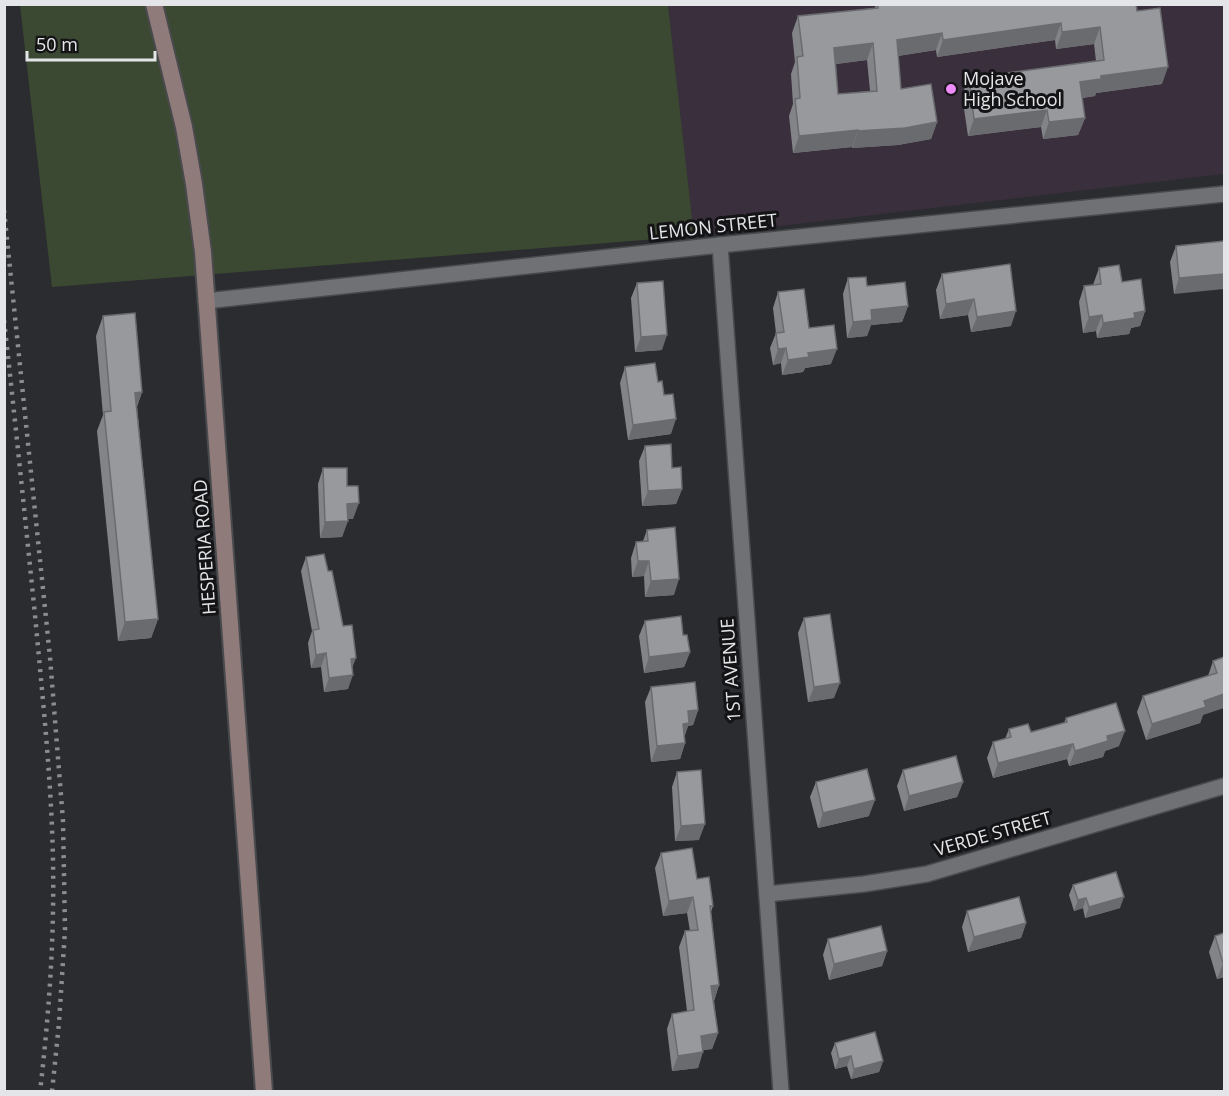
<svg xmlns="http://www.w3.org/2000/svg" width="1229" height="1096" font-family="'Open Sans',sans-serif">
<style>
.education{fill:#3a2f3d}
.green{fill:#3c4932}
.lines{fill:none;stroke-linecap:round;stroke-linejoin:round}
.minor-casing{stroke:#494a4d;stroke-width:18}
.secondary-casing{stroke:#494a4d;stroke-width:20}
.minor{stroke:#6f7175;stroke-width:15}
.secondary{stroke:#907b7b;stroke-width:16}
.rail{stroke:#8c8d90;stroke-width:4.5;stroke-dasharray:3 6;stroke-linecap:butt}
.wall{fill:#828487;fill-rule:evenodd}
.shaded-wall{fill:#6a6b6e}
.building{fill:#97999d;stroke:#6a6b6e;stroke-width:1.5;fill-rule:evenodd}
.poi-dot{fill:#ee8bf8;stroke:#141416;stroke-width:2}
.labels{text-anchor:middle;stroke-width:6;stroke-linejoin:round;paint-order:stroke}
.poi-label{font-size:18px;fill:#e4e5e8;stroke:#141416;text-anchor:start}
.street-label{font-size:18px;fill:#e4e5e8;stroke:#141416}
</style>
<rect width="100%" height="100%" fill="#2a2c2f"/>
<polygon class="education" points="668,5 1224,5 1224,174 694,236"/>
<polygon class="green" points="20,5 668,5 694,236 52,287"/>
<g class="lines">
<defs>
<g id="minor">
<polyline points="720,245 781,1092"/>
<polyline points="206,301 720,245 1224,194"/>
<polyline points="767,894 864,884 927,874 1224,786"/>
</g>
<polyline id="secondary" points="154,4 184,127 194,184 203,252 264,1092"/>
</defs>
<use href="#minor" class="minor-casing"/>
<use href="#secondary" class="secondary-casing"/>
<use href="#minor" class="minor"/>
<use href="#secondary" class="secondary"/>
<g class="rail">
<polyline points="4,210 50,657 63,821 65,930 59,1023 52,1092"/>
<path d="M4 320C15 419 25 517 35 615 44 713 55 811 53 910 52 971 47 1031 40 1092"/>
</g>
</g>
<g class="wall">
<path d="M876 4H1136L1137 11 1162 84 1096 93 1095 96 1082 98 1085 118 1078 135 1043 139 1041 127 968 136 962 95 969 78 1096 61 1094 44 1056 49 1055 40 937 57 936 50 898 56 901 89 937 122 931 139 898 145 852 148V147L793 153 789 116 793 104 791 74 795 62 792 33 798 16 875 8ZM867 60 870 91 838 94 836 64Z"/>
<polygon points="1224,241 1174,294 1170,262 1176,246"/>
<polygon points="1099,268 1122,282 1145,311 1140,326 1131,328 1129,334 1097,338 1096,331 1083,333 1079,302 1084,286 1093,285"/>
<polygon points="942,274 1011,326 971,332 968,315 940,319 936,290"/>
<polygon points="848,278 867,286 908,306 902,322 871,325 867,336 847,338 843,294"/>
<polygon points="637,283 662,350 635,352 631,298"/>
<polygon points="778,292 809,328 831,364 805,368 803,372 782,375 781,363 773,365 770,348 776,333 773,308"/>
<polygon points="103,316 142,392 137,407 158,619 151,638 118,641 97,431 103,415 96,336"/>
<polygon points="625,367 658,382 671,434 628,440 620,383"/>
<polygon points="645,446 672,468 682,489 676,504 642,506 639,461"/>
<polygon points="323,468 347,486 353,519 348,519 342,537 320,538 318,484"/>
<polygon points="647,530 674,595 645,597 644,576 632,577 631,558 636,542 643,541"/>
<polygon points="306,557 328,571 352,667 348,689 324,692 321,667 311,668 308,643 312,631 301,571"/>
<polygon points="804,618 834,698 808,702 798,633"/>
<polygon points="645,621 683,635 690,652 684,667 644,673 639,636"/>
<polygon points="1224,657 1200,723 1146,740 1137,712 1143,696 1208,676 1213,661"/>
<polygon points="651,687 698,710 693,725 688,726 685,735 685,743 680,759 651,762 645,702"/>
<polygon points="1066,718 1119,746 1105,751 1103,757 1069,766 1067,759 993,778 987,758 993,742 1005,739 1009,729 1031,732 1064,723"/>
<polygon points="903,770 963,782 957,797 904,811 897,786"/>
<polygon points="677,772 699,840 675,841 672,787"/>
<polygon points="816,782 869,816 818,828 810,797"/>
<polygon points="661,853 697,879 713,906 711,912 719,985 714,1001 718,1033 712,1049 703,1050 698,1068 672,1071 667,1029 672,1014 687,1011 679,947 685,931 690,931 687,913 663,916 655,868"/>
<polygon points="1073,885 1120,908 1085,918 1083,908 1074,911 1069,895"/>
<polygon points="967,911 1026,923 1021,938 968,952 962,927"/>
<polygon points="1224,933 1224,977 1217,979 1209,952 1215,936"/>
<polygon points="828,939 887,951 882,966 829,980 823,955"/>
<polygon points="835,1043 883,1061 879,1072 851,1079 847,1066 835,1069 831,1053"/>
</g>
<g class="shaded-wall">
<polygon points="1061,23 1055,40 937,57 943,40"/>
<polygon points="1100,27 1094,44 1056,49 1062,32"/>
<polygon points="942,33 936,50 890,57 897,40"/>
<polygon points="873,43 867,60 828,65 834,48"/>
<polygon points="1168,67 1162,84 1096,93 1095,96 1074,99 1080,82 1101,76"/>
<polygon points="1047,110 1041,127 968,136 974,119"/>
<polygon points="1085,118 1078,135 1043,139 1049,122"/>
<polygon points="937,122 931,139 898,145 852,148 858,131"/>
<polygon points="858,130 852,147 793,153 799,136"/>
<polygon points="1224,274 1224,289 1174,294 1179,278"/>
<polygon points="974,299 968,315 940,319 946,304"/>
<polygon points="908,306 902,322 871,325 867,336 847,338 853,322 871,310"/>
<polygon points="1016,311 1011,326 971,332 977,317"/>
<polygon points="1145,311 1140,326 1131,328 1129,334 1097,338 1103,323 1134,313"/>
<polygon points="1102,315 1096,331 1083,333 1089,317"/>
<polygon points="667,335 662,350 635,352 641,337"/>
<polygon points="786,348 781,363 773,365 778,349"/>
<polygon points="837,349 831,364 805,368 803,372 782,375 788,360 808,353"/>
<polygon points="142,392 135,411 135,393"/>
<polygon points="676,419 671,434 628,440 633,425"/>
<polygon points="682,489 676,504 642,506 648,491"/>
<polygon points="359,503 353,519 341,519 347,504"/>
<polygon points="348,521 342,537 320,538 325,522"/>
<polygon points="638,561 649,561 644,576 632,577"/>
<polygon points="679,579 674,595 645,597 651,581"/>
<polygon points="158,619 151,638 118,641 125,622"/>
<polygon points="690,652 684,667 644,673 649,657"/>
<polygon points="326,653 321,667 311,668 316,655"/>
<polygon points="356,658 351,671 351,659"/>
<polygon points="353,675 348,689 324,692 329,678"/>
<polygon points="840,683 834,698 808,702 814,687"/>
<polygon points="1224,694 1224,708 1203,715 1200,723 1146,740 1152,724 1204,701"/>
<polygon points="698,710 693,725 688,726 683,739 678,739 688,711"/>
<polygon points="1125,731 1119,746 1105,751 1103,757 1069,766 1075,751 1107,736"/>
<polygon points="685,743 680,759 651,762 657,746"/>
<polygon points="1073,744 1067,759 993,778 998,763"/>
<polygon points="963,782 957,797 904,811 909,796"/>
<polygon points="875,800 869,816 818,828 823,813"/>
<polygon points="705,824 699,840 675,841 681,826"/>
<polygon points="693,897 687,913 663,916 669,901"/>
<polygon points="1124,897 1120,908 1085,918 1089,907"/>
<polygon points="1086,898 1083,908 1074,911 1078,900"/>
<polygon points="1026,923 1021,938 968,952 974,937"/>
<polygon points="887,951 882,966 829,980 834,964"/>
<polygon points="1223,963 1224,963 1224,977 1217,979"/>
<polygon points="719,985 714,1001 711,986"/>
<polygon points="718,1033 712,1049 695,1051 701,1036"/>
<polygon points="703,1052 698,1068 672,1071 678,1056"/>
<polygon points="851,1056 847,1066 835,1069 839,1059"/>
<polygon points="883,1061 879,1072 851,1079 854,1069"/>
</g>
<g class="building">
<path d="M878 4H1136L1137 11 1160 8 1168 67 1101 76V79L1080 82 1085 118 1049 122 1047 110 974 119 969 78 1104 60 1100 27 1062 32 1061 23 943 40 942 33 897 40 901 89 931 84 937 122 905 128 858 131V130L799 136 795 99 800 98 797 57 803 56 798 16 878 8ZM873 43 877 91 838 94 834 48Z"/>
<polygon points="1224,241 1224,274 1179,278 1176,246"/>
<polygon points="1010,264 1016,311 977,317 974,299 946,304 942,274"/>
<polygon points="1119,265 1122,282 1141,279 1145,311 1134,313 1135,318 1103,323 1102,315 1089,317 1084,286 1101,284 1099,268"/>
<polygon points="866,277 867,286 905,282 908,306 871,310 872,320 853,322 848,278"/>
<polygon points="663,281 667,335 641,337 637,283"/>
<polygon points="804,289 809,328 834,325 837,349 808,353 809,357 788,360 786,348 778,349 776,333 784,332 778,292"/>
<polygon points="135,313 142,392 135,393 158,619 125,622 104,412 111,411 103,316"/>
<polygon points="655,363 658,382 662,381 664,395 673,394 676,419 633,425 625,367"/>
<polygon points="671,444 672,468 681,467 682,489 648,491 645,446"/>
<polygon points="323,468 347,468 347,486 358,486 359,503 347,504 348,521 325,522"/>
<polygon points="675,527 679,579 651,581 649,561 638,561 636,542 648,541 647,530"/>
<polygon points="324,554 328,571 332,571 343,626 352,625 356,658 351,659 353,675 329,678 326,653 316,655 313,630 319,629 306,557"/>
<polygon points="830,614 840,683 814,687 804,618"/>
<polygon points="681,616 683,635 687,635 690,652 649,657 645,621"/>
<polygon points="1224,657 1224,694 1204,701 1206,707 1152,724 1143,696 1217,673 1213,661"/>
<polygon points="695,682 698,710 688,711 689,723 683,724 685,743 657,746 651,687"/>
<polygon points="1116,703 1125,731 1107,736 1108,741 1075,751 1073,744 998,763 993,742 1011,737 1009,729 1028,724 1031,732 1067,722 1066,718"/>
<polygon points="956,756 963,782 909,796 903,770"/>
<polygon points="867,769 875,800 823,813 816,782"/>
<polygon points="701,770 705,824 681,826 677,772"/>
<polygon points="692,848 697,879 709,877 713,906 710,906 719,985 711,986 718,1033 701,1036 703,1052 678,1056 672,1014 694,1010 685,931 698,930 693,897 669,901 661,853"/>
<polygon points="1116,872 1124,897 1089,907 1086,898 1078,900 1073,885"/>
<polygon points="1019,897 1026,923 974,937 967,911"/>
<polygon points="881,926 887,951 834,964 828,939"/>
<polygon points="1224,933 1224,963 1223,963 1215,936"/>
<polygon points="875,1032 883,1061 854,1069 851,1056 839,1059 835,1043"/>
</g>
<circle class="poi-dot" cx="951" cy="89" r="6"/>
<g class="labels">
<g class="poi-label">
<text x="963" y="85">Mojave<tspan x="963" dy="21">High School</tspan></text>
</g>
<g class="street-label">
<text transform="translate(713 227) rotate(-6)" y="6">LEMON STREET</text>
<text transform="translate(205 547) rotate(-94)" y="6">HESPERIA ROAD</text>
<text transform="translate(731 670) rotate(-94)" y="6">1ST AVENUE</text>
<text transform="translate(993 834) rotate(-16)" y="6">VERDE STREET</text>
</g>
</g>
<rect width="1229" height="1096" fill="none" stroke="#e4e5e8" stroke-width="12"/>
<path d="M27 51v9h128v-9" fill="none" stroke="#e4e5e8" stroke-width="3"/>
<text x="36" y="51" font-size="18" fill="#e4e5e8" stroke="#141416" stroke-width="4.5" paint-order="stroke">50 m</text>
</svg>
